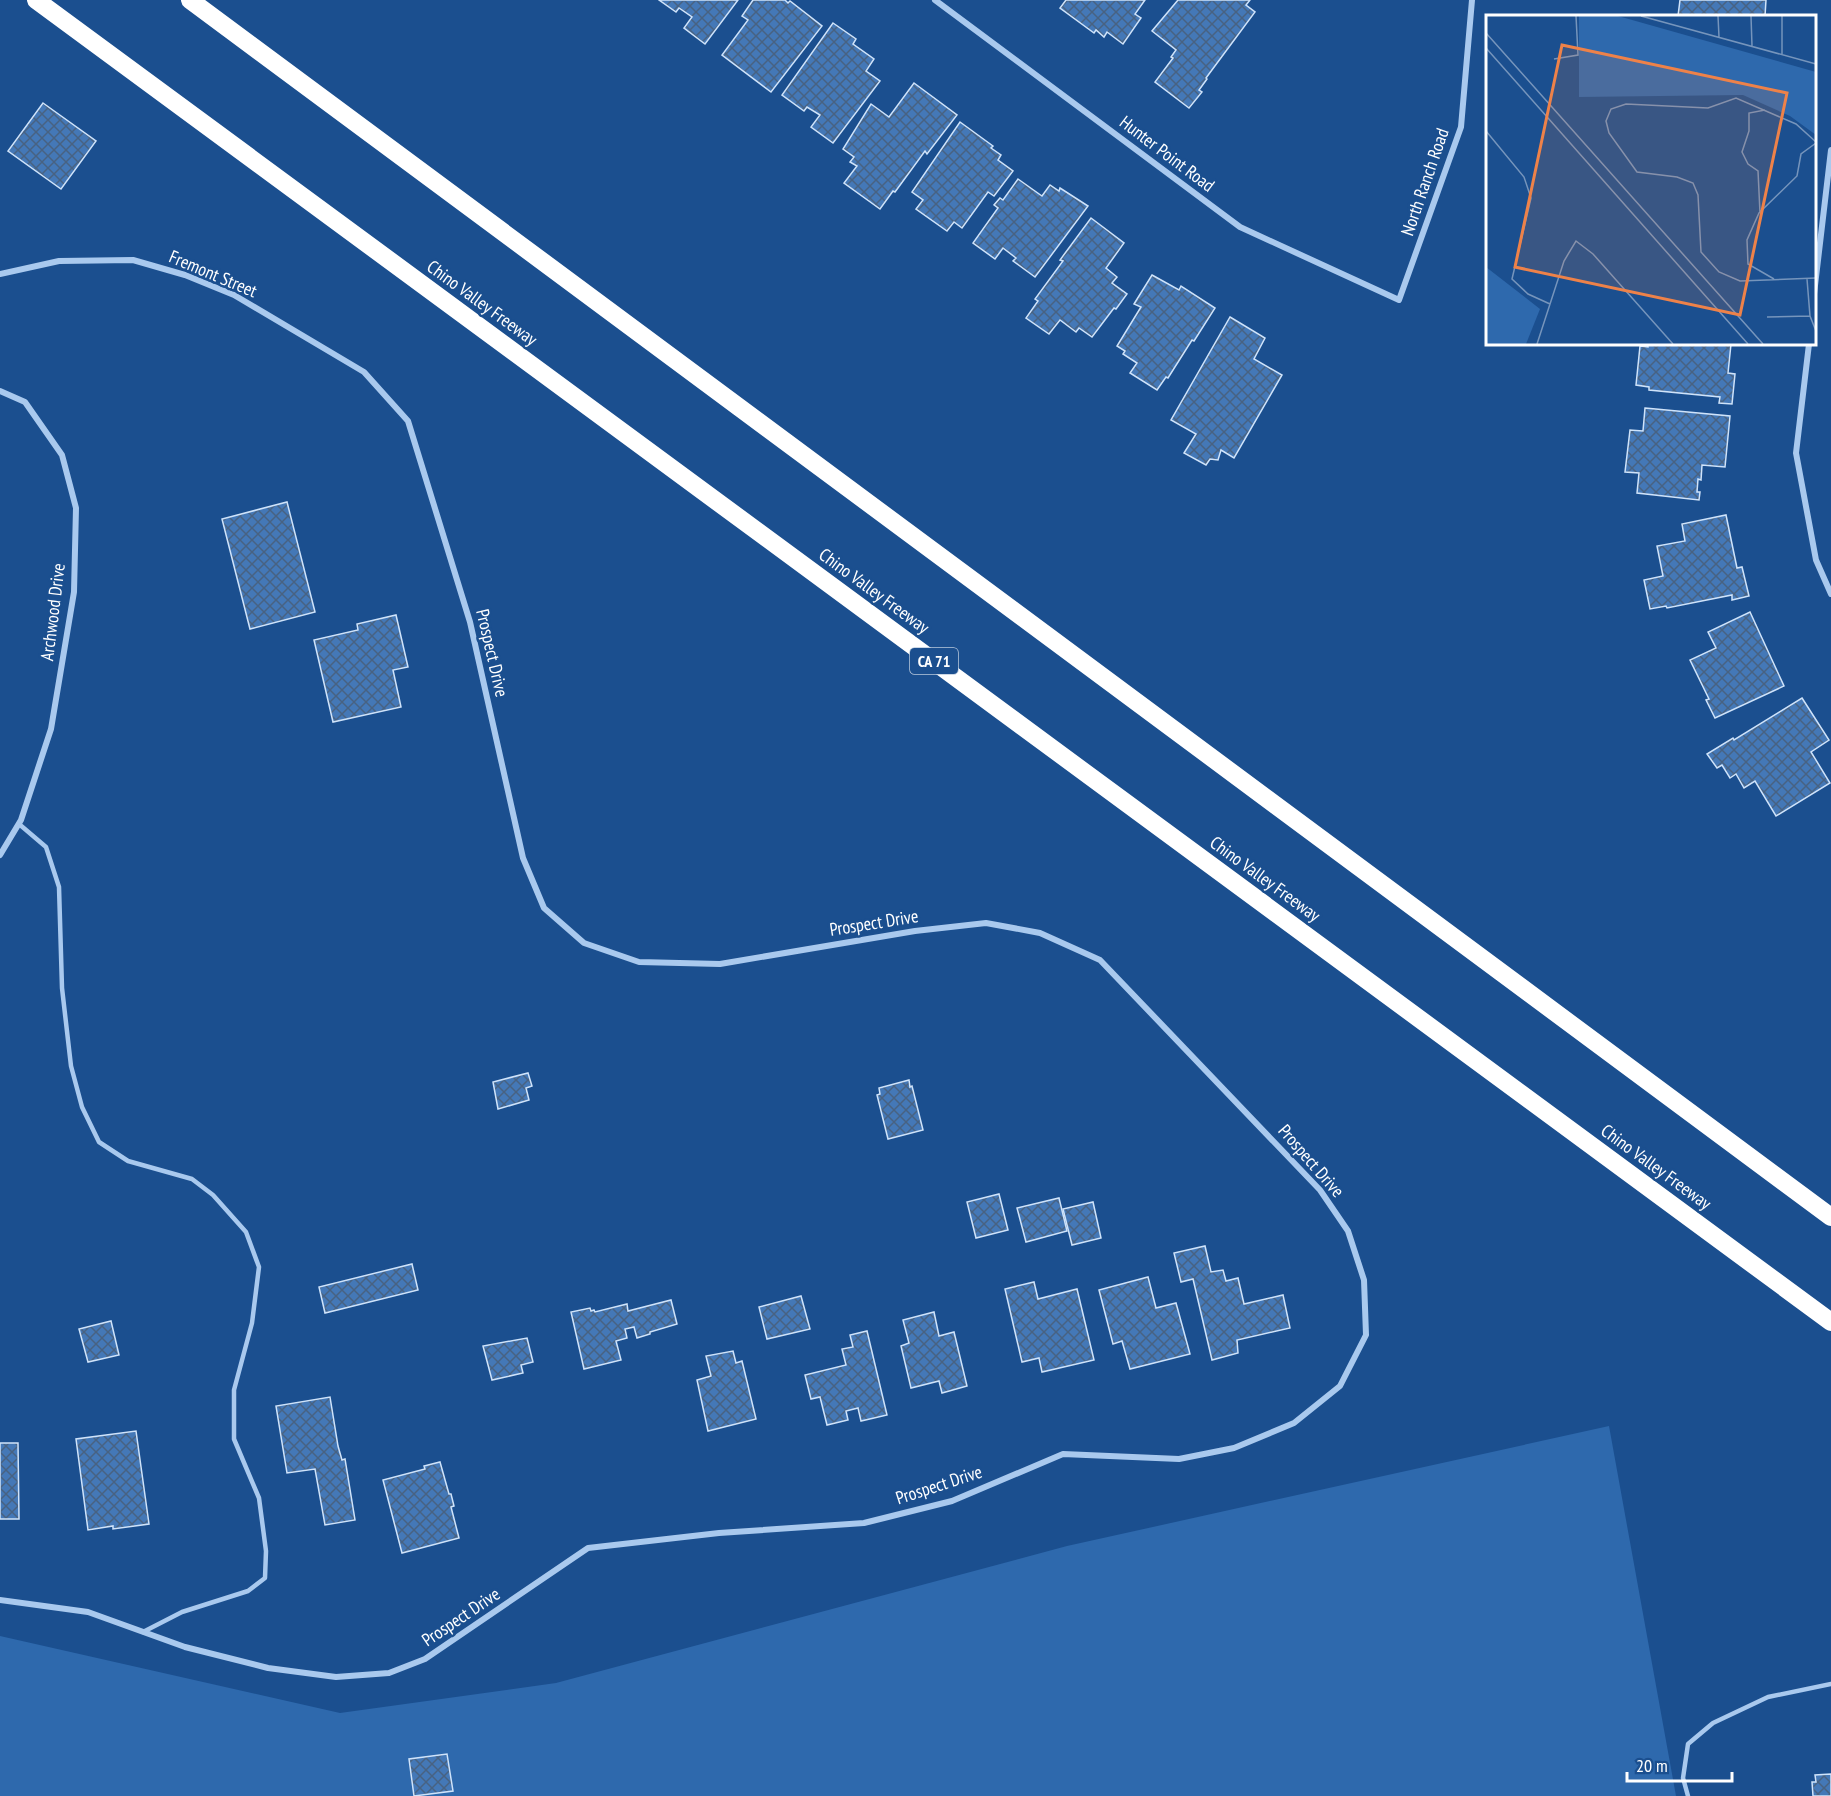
<svg xmlns="http://www.w3.org/2000/svg" width="1831" height="1796" font-family="'PT Sans Narrow',sans-serif">
<style>
.green{fill:#2e69ad}
.building{fill:url(#building-cross-hatch);stroke:#cfe3fa;stroke-width:1.5}
.lines{fill:none;stroke-linecap:round;stroke-linejoin:round}
.service{stroke:#a9c9ee;stroke-width:4.5}
.minor{stroke:#a9c9ee;stroke-width:6}
.motorway{stroke:#fff;stroke-width:18}
.labels{text-anchor:middle;stroke-width:5;stroke-linejoin:round;paint-order:stroke}
.shield{fill:#1b4f8f;stroke:#bbcadd;stroke-width:1.5}
.shield-label{font-size:16px;font-weight:bold;fill:#fff}
.street-label{font-size:18px;fill:#fff;stroke:#1b4f8f}
.inset-road{fill:none;stroke:#7695bc;stroke-width:1.5}
.view{fill:#ee8249;fill-opacity:0.15;stroke:#ee8249;stroke-width:3}
.inset-edge{fill:none;stroke:#fff;stroke-width:3}
</style>
<defs>
<pattern id="building-cross-hatch" width="8" height="8" patternUnits="userSpaceOnUse" patternTransform="scale(1.5)"><rect width="8" height="8" fill="#4478b7"/><path d="M0 0l8 8M0 8l8-8" fill="none" stroke="#486282"/></pattern>
</defs>
<rect width="100%" height="100%" fill="#1b4f8f"/>
<polygon class="green" points="1609,1426 1676,1796 0,1796 0,1636 340,1713 556,1683 1067,1546"/>
<g class="building">
<polygon points="659,0 738,0 705,44 684,28 692,17 679,8 676,12"/>
<polygon points="753,0 785,0 788,3 790,1 822,26 771,92 722,55 748,20 742,16"/>
<polygon points="1066,0 1145,0 1135,14 1141,18 1123,44 1107,32 1104,37 1096,30 1094,33 1060,8"/>
<polygon points="1178,0 1250,0 1246,5 1255,12 1206,78 1207,79 1199,90 1202,92 1189,108 1155,82 1173,58 1171,57 1176,50 1152,31"/>
<polygon points="1680,0 1766,0 1765,16 1678,16"/>
<polygon points="833,23 856,39 853,44 874,59 866,71 880,81 833,143 811,127 820,115 807,107 804,111 782,95"/>
<polygon points="914,83 957,115 927,154 925,151 895,192 893,191 880,209 844,183 857,166 850,162 854,157 843,149 871,104 889,117"/>
<polygon points="43,103 96,141 61,189 8,151"/>
<polygon points="960,122 993,146 991,148 1001,155 998,160 1013,171 994,196 988,192 962,228 954,222 947,231 916,209 923,200 912,192"/>
<polygon points="1018,179 1042,196 1050,185 1059,191 1060,188 1088,206 1035,277 1013,261 1016,258 1003,248 995,259 973,243 998,208 994,205 1000,198 1003,200"/>
<polygon points="1091,218 1124,243 1106,268 1117,277 1112,283 1127,294 1116,309 1114,308 1092,337 1079,328 1076,332 1060,320 1049,334 1026,318 1038,301 1035,299 1063,261 1060,260"/>
<polygon points="1152,275 1179,290 1181,286 1215,308 1194,341 1192,340 1168,378 1166,377 1157,390 1130,373 1137,363 1123,354 1125,351 1117,346 1141,307 1134,304"/>
<polygon points="1230,317 1265,338 1254,359 1282,375 1234,458 1221,450 1218,460 1210,459 1206,465 1184,453 1196,434 1171,420"/>
<polygon points="1648,344 1731,344 1728,373 1735,374 1732,404 1719,403 1720,397 1649,390 1649,387 1636,385 1640,346 1648,347"/>
<polygon points="1645,408 1730,416 1725,467 1702,465 1701,480 1698,479 1697,492 1700,492 1699,500 1637,493 1639,473 1625,472 1630,430 1643,431"/>
<polygon points="287,502 315,612 250,629 222,519"/>
<polygon points="1726,515 1737,568 1742,567 1749,596 1732,600 1732,595 1667,608 1666,606 1650,609 1644,580 1663,576 1657,546 1685,541 1682,524"/>
<polygon points="1750,612 1784,686 1715,718 1706,700 1709,699 1690,660 1716,648 1708,632"/>
<polygon points="396,615 408,667 393,670 401,707 333,722 314,640 358,630 357,624"/>
<polygon points="1802,698 1829,740 1811,752 1830,783 1776,816 1755,781 1744,788 1736,774 1730,778 1722,765 1717,768 1707,754 1733,738 1734,740"/>
<polygon points="528,1073 532,1086 526,1088 529,1100 498,1109 493,1082"/>
<polygon points="909,1080 910,1087 912,1086 923,1130 888,1139 877,1095 880,1094 879,1088"/>
<polygon points="999,1194 1008,1230 976,1238 967,1202"/>
<polygon points="1059,1198 1067,1231 1026,1242 1017,1208"/>
<polygon points="1093,1202 1101,1238 1072,1245 1063,1209"/>
<polygon points="1205,1246 1211,1272 1223,1270 1226,1281 1238,1278 1244,1304 1283,1295 1290,1328 1237,1340 1238,1353 1212,1360 1193,1279 1181,1282 1174,1253"/>
<polygon points="412,1264 418,1290 325,1313 319,1287"/>
<polygon points="1148,1277 1156,1308 1176,1303 1190,1354 1130,1369 1122,1341 1113,1344 1099,1290"/>
<polygon points="1034,1282 1038,1299 1077,1289 1094,1360 1042,1372 1039,1358 1022,1362 1005,1289"/>
<polygon points="801,1296 810,1329 767,1339 759,1307"/>
<polygon points="671,1300 677,1324 650,1332 650,1334 637,1338 634,1327 625,1329 627,1338 616,1341 621,1360 584,1369 571,1312 590,1308 591,1311 594,1310 595,1312 627,1304 628,1311"/>
<polygon points="934,1312 939,1336 954,1332 967,1386 942,1393 939,1381 911,1388 901,1346 909,1343 903,1320"/>
<polygon points="111,1321 119,1355 88,1362 79,1329"/>
<polygon points="867,1331 887,1415 861,1421 858,1408 846,1411 848,1420 827,1425 820,1397 811,1399 805,1375 846,1365 842,1349 853,1347 850,1335"/>
<polygon points="527,1338 533,1362 521,1365 523,1373 492,1380 483,1346"/>
<polygon points="733,1351 736,1363 742,1361 756,1419 708,1431 697,1380 711,1376 706,1356"/>
<polygon points="330,1397 338,1446 342,1460 345,1459 355,1520 325,1525 315,1469 287,1473 276,1406"/>
<polygon points="136,1431 149,1524 113,1529 113,1526 88,1530 76,1439"/>
<polygon points="0,1443 18,1443 19,1519 0,1519"/>
<polygon points="440,1462 449,1494 451,1494 454,1506 451,1507 459,1538 402,1553 383,1480 425,1469 424,1466"/>
<polygon points="447,1754 453,1791 414,1796 409,1759"/>
<polygon points="1831,1774 1831,1796 1813,1796 1812,1782 1816,1782 1815,1775"/>
</g>
<g class="lines">
<g class="service">
<polyline points="19,824 46,847 59,887 62,988 71,1066 82,1107 99,1142 128,1161 192,1179 213,1195 246,1232 259,1267 252,1323 234,1390 234,1439 259,1498 266,1551 265,1578 248,1591 182,1612 143,1632"/>
<polyline points="1688,1796 1683,1778 1688,1744 1713,1723 1768,1697 1831,1684"/>
</g>
<g class="minor">
<polyline points="935,0 1240,227 1399,300 1461,127 1472,0"/>
<polyline points="0,274 59,261 133,260 185,275 234,295 364,372 408,421 470,622 523,858 544,908 584,943 639,962 720,964 915,931 986,923 1040,933 1100,960 1320,1190 1348,1231 1364,1280 1366,1335 1340,1386 1294,1423 1234,1448 1179,1459 1063,1454 952,1501 864,1523 719,1533 588,1548 425,1659 389,1673 336,1677 268,1668 185,1647 88,1612 0,1600"/>
<polyline points="1814,294 1831,150"/>
<polyline points="1809,344 1796,453 1816,560 1831,594"/>
<polyline points="0,391 25,402 62,455 76,508 74,592 51,729 21,820 0,855"/>
</g>
<g class="motorway">
<polyline points="36,0 1831,1322"/>
<polyline points="190,0 1831,1217"/>
</g>
</g>
<g class="labels">
<rect class="shield" x="910" y="648" width="48" height="26" rx="4.5"/>
<g class="shield-label">
<text x="934" y="667">CA 71</text>
</g>
<g class="street-label">
<text transform="translate(1167 154) rotate(37)" y="6">Hunter Point Road</text>
<text transform="translate(1425 182) rotate(-71)" y="6">North Ranch Road</text>
<text transform="translate(213 274) rotate(23)" y="6">Fremont Street</text>
<text transform="translate(482 303) rotate(36)" y="6">Chino Valley Freeway</text>
<text transform="translate(874 591) rotate(36)" y="6">Chino Valley Freeway</text>
<text transform="translate(53 612) rotate(-83)" y="6">Archwood Drive</text>
<text transform="translate(492 653) rotate(77)" y="6">Prospect Drive</text>
<text transform="translate(1265 879) rotate(36)" y="6">Chino Valley Freeway</text>
<text transform="translate(874 923) rotate(-9)" y="6">Prospect Drive</text>
<text transform="translate(1311 1161) rotate(49)" y="6">Prospect Drive</text>
<text transform="translate(1656 1167) rotate(36)" y="6">Chino Valley Freeway</text>
<text transform="translate(939 1485) rotate(-18)" y="6">Prospect Drive</text>
<text transform="translate(461 1617) rotate(-34)" y="6">Prospect Drive</text>
</g>
</g>
<g transform="translate(1486 15)">
<rect width="330" height="330" fill="#1b4f8f"/>
<path d="M93 1H132L330 57V120L304 101 257 80 93 82ZM0 252 54 294 40 329H0Z" fill="#2e69ad"/>
<path class="inset-road" d="M155 1 330 49M232 1 233 22M265 1 266 31M0 18 277 329M0 33 262 329M296 40V1M68 44 92 40 90 1M0 116 38 162 45 183 26 264 42 279 64 289M330 127 310 109 250 83 222 93 140 89 125 94 120 106 123 118 151 157 191 162 207 168 212 180 215 237 233 257 254 266 330 263M274 198 272 156 262 149 256 137 263 116V98L279 95M288 264 262 249 261 225 273 198 311 161 315 139 330 128M321 264 324 301 330 316M281 302 324 301M51 329 78 246 90 226 107 239 187 329"/>
<path class="view" d="M76 30 301 78 254 300 29 252Z"/>
<rect width="330" height="330" class="inset-edge"/>
</g>
<path d="M1627 1772v9h105v-9" fill="none" stroke="#ffffff" stroke-width="3"/>
<text x="1636" y="1772" font-size="18" fill="#ffffff" stroke="#1b4f8f" stroke-width="4.5" paint-order="stroke">20 m</text>
</svg>
